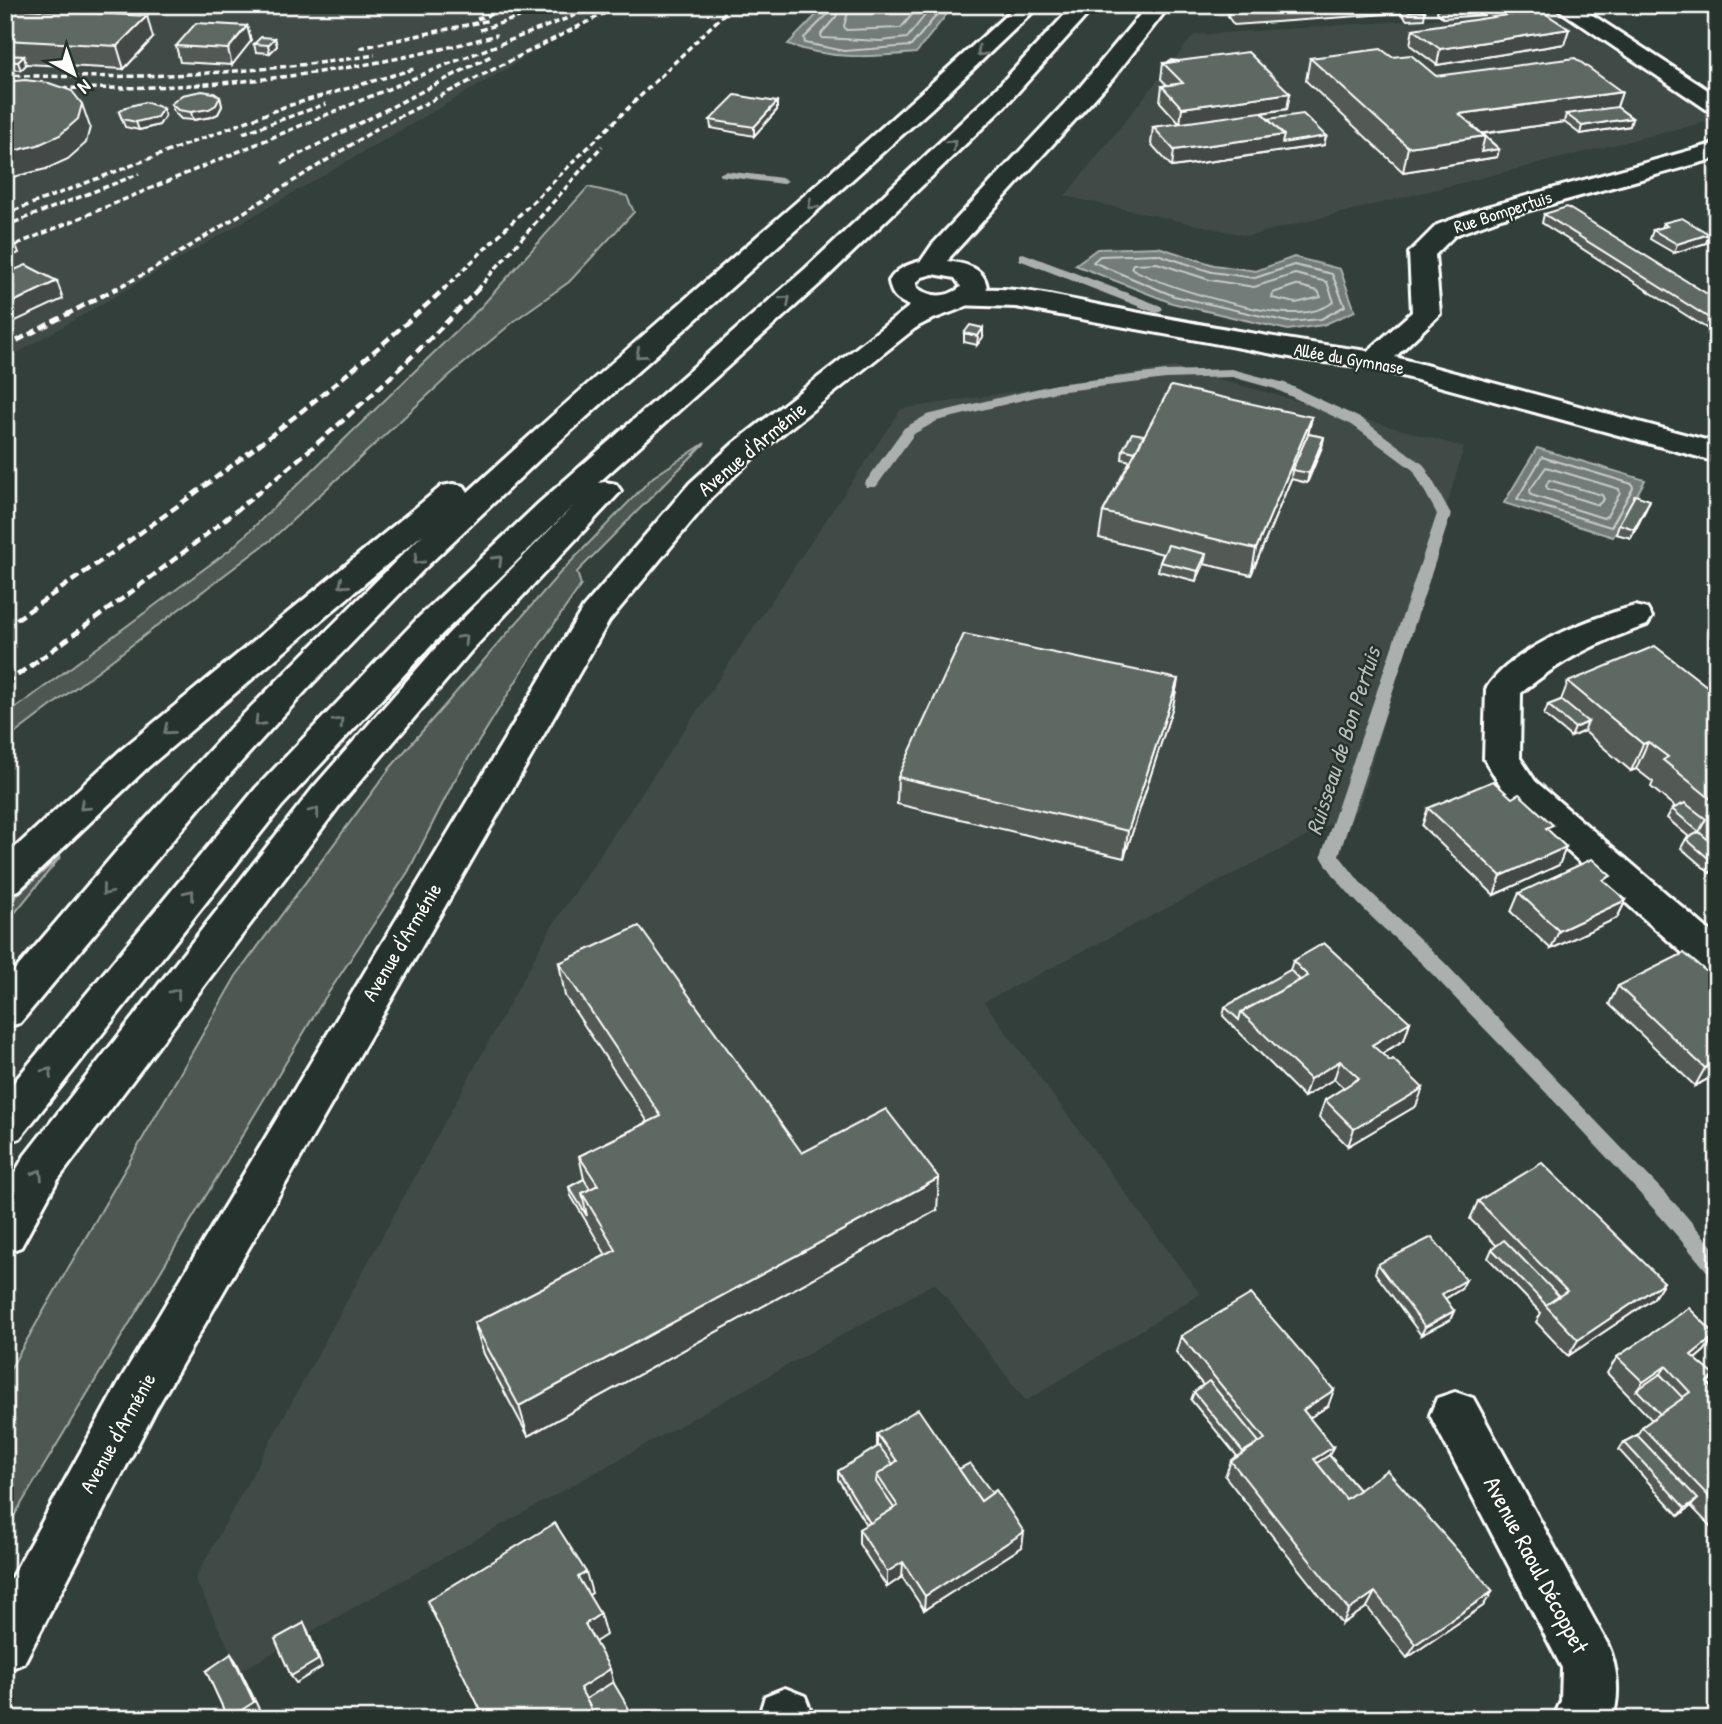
<svg xmlns="http://www.w3.org/2000/svg" width="1722" height="1724" font-family="'Patrick Hand',sans-serif">
<style>
.built{fill:#404c47}
.green{fill:#4d5853;stroke:#a6aca9;stroke-width:2}
.water{fill:#737b78;stroke:#abb0ae;stroke-width:2}
.lines{fill:none;stroke-linecap:round;stroke-linejoin:round}
.shore{stroke:#c7cac9;stroke-width:2}
.stream{fill:#abb0ae;fill-rule:evenodd}
.street-casing{stroke:#fff;stroke-width:6}
.secondary-casing{stroke:#fff;stroke-width:6}
.highway-casing{stroke:#fff;stroke-width:6}
.street{fill:#26332d;fill-rule:evenodd}
.secondary{fill:#26332d;fill-rule:evenodd}
.highway{fill:#26332d;fill-rule:evenodd}
.rail-far2{stroke:#fff;stroke-width:3.5;stroke-dasharray:6 3.5;stroke-linecap:butt}
.rail-far1{stroke:#fff;stroke-width:4.5;stroke-dasharray:9 4.5;stroke-linecap:butt}
.rail{stroke:#fff;stroke-width:5;stroke-dasharray:10 5;stroke-linecap:butt}
.wall{fill:#525a56;stroke:#fff;stroke-width:2}
.shaded-wall{fill:#424a46;stroke:#fff;stroke-width:2}
.building{fill:#5f6964;stroke:#fff;stroke-width:2}
.oneway{stroke:#727a76}
.labels{text-anchor:middle;stroke-width:5;stroke-linejoin:round;paint-order:stroke}
.far-street-label{font-size:18px;fill:#fff;stroke:#26332d}
.street-label{font-size:21px;fill:#fff;stroke:#26332d}
.water-label{font-size:23px;font-style:italic;fill:#b9bdbc;stroke:#26332d}
.near-street-label{font-size:24px;fill:#fff;stroke:#26332d}
</style>
<rect width="100%" height="100%" fill="#333f3a"/>
<filter id="ink" filterUnits="userSpaceOnUse"><feTurbulence type="fractalNoise" baseFrequency=".0143" numOctaves="2"/><feDisplacementMap in="SourceGraphic" scale="14" xChannelSelector="R" yChannelSelector="G"/><feConvolveMatrix kernelMatrix="1 2 1 2 8 2 1 2 1" color-interpolation-filters="sRGB"/></filter>
<g filter="url(#ink)">
<g class="built">
<polygon points="5,5 610,5 503,71 5,360"/>
<polygon points="1552,11 1717,119 1248,236 1065,196 1194,35"/>
<polygon points="1174,367 1464,447 1358,810 984,1002 1200,1294 1026,1401 935,1283 240,1671 195,1579 552,926 901,409"/>
</g>
<g class="green">
<polygon points="588,187 627,196 634,212 569,282 518,318 451,374 272,539 5,741 5,716 231,549 480,308"/>
<polygon points="705,443 577,572 581,585 528,662 453,783 408,872 321,1004 5,1531 5,1378 236,976 391,767 559,574 653,477"/>
<polygon points="61,856 5,925 5,906"/>
</g>
<g class="water">
<path d="M826 5H954L916 53C872 57 829 60 788 44Z"/>
<polygon points="1158,247 1214,265 1256,271 1294,257 1340,269 1355,311 1323,325 1288,330 1172,303 1075,265 1097,249"/>
<polygon points="1537,448 1645,480 1613,537 1504,503"/>
</g>
<g class="lines">
<g class="shore">
<polyline points="831,5 829,13 804,38 805,43 844,51 911,46 945,5"/>
<polyline points="840,5 836,17 821,34 822,38 881,41 907,38 933,5"/>
<polyline points="850,5 844,26 846,30 901,28 920,5"/>
<polygon points="1157,254 1212,272 1255,278 1294,265 1332,274 1345,306 1321,319 1288,322 1174,296 1093,262 1100,256"/>
<path d="M1157 263 1210 280 1254 287 1295 274 1327 282 1334 302C1323 309 1311 313 1298 313 1260 315 1164 287 1131 268L1133 264Z"/>
<polygon points="1296,285 1318,291 1321,297 1296,303 1272,298 1273,293"/>
<polygon points="1542,457 1632,484 1633,488 1611,527 1517,499"/>
<polygon points="1546,467 1619,489 1620,493 1607,516 1603,518 1531,495 1530,490"/>
<polygon points="1549,480 1602,495 1604,499 1598,505 1548,489 1546,486"/>
</g>
<g class="stream">
<polygon points="725,171 782,178 788,181 782,184 721,176 719,174"/>
<polygon points="1023,253 1161,306 1163,309 1157,313 1153,312 1019,260 1019,254"/>
<path d="M1232 369 1285 383 1362 419 1424 465 1451 514 1339 855 1360 882 1445 963 1682 1211 1717 1252V1277L1710 1275C1624 1170 1527 1074 1434 976 1397 937 1348 903 1321 856L1437 514 1413 470 1352 425 1275 389 1232 377 1166 379 1056 392 937 421 914 434 876 487H866L864 484 904 428 927 415 1056 384 1166 371Z"/>
</g>
<defs>
<g id="street">
<polygon points="1552,5 1577,5 1717,96 1717,113 1709,111"/>
<path d="M1717 143V158L1501 218 1455 235 1435 255 1440 314 1395 357 1717 443V462L1373 368 1301 359 1016 307 954 305 950 299 954 293C1006 280 1067 300 1119 309 1202 325 1284 340 1368 351L1412 312 1409 253 1437 225 1483 208Z"/>
<path d="M1635 606 1647 609 1652 617 1647 625C1594 644 1565 657 1521 693L1520 758 1535 781 1717 937V975L1703 971 1509 799 1484 759 1486 689C1512 648 1590 618 1635 606Z"/>
<path d="M1455 1392 1473 1398 1608 1645C1617 1666 1621 1696 1612 1719H1553L1561 1701 1562 1668 1430 1415 1437 1398Z"/>
<polygon points="785,1688 805,1696 814,1719 758,1719 765,1696"/>
</g>
<path id="secondary" d="M1148 5H1170L1114 77 950 257 948 261C964 264 985 267 987 288 971 313 938 312 914 329L756 455 712 497 609 621 156 1409 24 1663 5 1671V1589L122 1377 583 608 690 483 734 443 910 306C897 300 891 296 889 281 897 268 907 265 921 261L932 245 1080 87ZM933 274 955 278 961 287C947 298 932 298 917 288L916 283 922 277Z"/>
<g id="highway">
<path d="M1017 5H1040L931 109 544 455 426 567 312 684 202 805 20 1023 5 1027V982L121 846 231 727 423 534 147 768 19 890 5 894V857L121 750 442 486 453 484 464 486 468 492C648 326 838 172 1017 5Z"/>
<polygon points="1074,5 1096,5 1005,106 823,281 598,483 605,482 616,484 621,491 471,651 339,806 57,1181 21,1247 5,1253 5,1190 25,1155 313,788 447,635 573,506 442,634 282,806 20,1138 5,1143 5,1093 256,788 418,618 539,503 805,269 989,96"/>
</g>
</defs>
<use href="#street" class="street-casing"/>
<use href="#secondary" class="secondary-casing"/>
<use href="#highway" class="highway-casing"/>
<use href="#street" class="street"/>
<use href="#secondary" class="secondary"/>
<use href="#highway" class="highway"/>
<g class="rail-far2">
<polyline points="477,19 520,5"/>
<polyline points="480,30 556,5"/>
<polyline points="360,48 490,20"/>
<path d="M5 75C129 80 252 74 375 55"/>
<path d="M5 87C177 93 330 80 497 35"/>
<polyline points="243,133 326,104"/>
<polyline points="282,163 491,56"/>
<polyline points="5,214 284,107 414,69"/>
<polyline points="5,226 139,174"/>
<polyline points="8,248 448,64 602,5"/>
<polyline points="113,290 152,270 381,126 613,9"/>
<polyline points="443,290 733,5"/>
<polyline points="477,290 602,146"/>
</g>
<g class="rail-far1">
<polyline points="5,347 117,288"/>
<path d="M5 627C158 523 308 415 445 288"/>
<path d="M40 659C195 547 348 429 479 288"/>
</g>
<polyline class="rail" points="5,684 43,657"/>
</g>
<g class="wall">
<polygon points="5,5 59,5 53,10 153,38 124,69 26,64 21,70 5,69"/>
<polygon points="1230,5 1419,5 1425,11 1424,19 1407,20 1401,13 1234,25 1228,17"/>
<polygon points="1439,5 1525,5 1485,9 1484,15 1443,18 1437,12"/>
<polygon points="247,26 251,41 232,65 180,62 176,46"/>
<polygon points="1413,29 1569,29 1564,44 1437,65 1410,45"/>
<polygon points="275,38 277,46 270,53 256,52 254,44"/>
<polygon points="1392,57 1436,76 1622,92 1617,107 1632,118 1630,126 1580,134 1564,122 1482,134 1499,149 1497,157 1403,172 1306,81 1310,58"/>
<polygon points="1163,63 1290,93 1287,109 1262,113 1268,119 1326,136 1324,145 1172,167 1151,144 1153,127 1180,124 1160,102 1162,86 1167,85 1161,79"/>
<polygon points="220,97 222,106 218,114 211,117 193,120 181,119 174,112 171,104"/>
<polygon points="777,102 777,110 754,136 711,128 710,120"/>
<polygon points="119,112 165,116 159,125 139,130 125,127"/>
<polygon points="1544,214 1717,300 1717,335 1542,223"/>
<polygon points="1663,223 1706,243 1674,253 1650,239 1653,230 1662,227"/>
<polygon points="964,333 983,337 977,345 964,342"/>
<polygon points="1312,417 1308,434 1324,437 1322,447 1307,483 1291,479 1251,575 1204,564 1196,581 1158,571 1160,562 1163,554 1099,538 1103,512 1130,461 1122,459 1123,449 1144,435"/>
<polygon points="1650,500 1646,509 1631,538 1616,534 1619,524"/>
<polygon points="1178,679 1173,706 1124,858 897,804 898,777"/>
<polygon points="1568,682 1717,694 1717,870 1710,873 1681,848 1686,839 1689,837 1667,818 1672,809 1675,807 1651,787 1653,782 1636,769 1631,771 1584,731 1571,737 1544,715 1548,705 1561,700"/>
<polygon points="1428,808 1550,832 1566,847 1559,865 1494,895 1422,826"/>
<polygon points="1607,884 1626,900 1617,918 1551,949 1511,912 1519,893"/>
<polygon points="1293,961 1410,1022 1404,1040 1382,1054 1416,1106 1348,1146 1319,1117 1325,1100 1344,1088 1334,1079 1304,1097 1223,1016 1225,1007 1290,970"/>
<polygon points="559,963 802,1153 937,1210 528,1436 484,1354 474,1323 606,1255 571,1196 569,1187 584,1179 579,1156 648,1122 565,996"/>
<polygon points="1708,973 1717,1074 1695,1086 1609,1004 1618,986"/>
<polygon points="1478,1201 1664,1282 1653,1299 1568,1356 1536,1322 1541,1313 1488,1258 1492,1249 1497,1246 1470,1219"/>
<polygon points="1378,1264 1461,1289 1445,1299 1454,1311 1450,1320 1421,1335 1375,1273"/>
<polygon points="1716,1335 1704,1351 1695,1359 1714,1375 1708,1383 1717,1392 1717,1531 1716,1532 1691,1506 1679,1516 1619,1450 1624,1442 1637,1435 1642,1427 1652,1420 1607,1373 1617,1357"/>
<polygon points="1181,1336 1328,1406 1309,1418 1329,1455 1359,1490 1483,1606 1407,1658 1367,1607 1342,1624 1225,1476 1231,1461 1237,1456 1191,1400 1194,1392 1203,1385 1176,1352"/>
<polygon points="877,1434 959,1469 1022,1547 924,1610 902,1577 887,1587 859,1544 859,1529 866,1525 838,1479 838,1471 877,1447"/>
</g>
<g class="shaded-wall">
<polygon points="43,5 59,5 47,17"/>
<polygon points="147,16 153,38 124,69 117,46"/>
<polygon points="247,26 251,41 232,65 228,49"/>
<polygon points="1569,29 1564,44 1437,65 1440,49"/>
<polygon points="275,38 277,46 270,53 268,45"/>
<polygon points="24,56 26,65 21,70 18,62"/>
<polygon points="1622,92 1614,115 1566,114 1564,122 1463,136 1459,114"/>
<polygon points="1290,93 1287,109 1180,124 1182,108"/>
<polygon points="220,97 222,106 218,114 211,117 193,120 191,112"/>
<polygon points="777,102 777,110 754,136 754,127"/>
<polygon points="82,104 90,127 86,143 68,159 46,169 5,179 5,153"/>
<polygon points="163,108 165,116 159,125 139,130 136,122"/>
<polygon points="1632,118 1630,126 1580,134 1582,126"/>
<polygon points="1284,135 1326,136 1324,145 1172,167 1174,150"/>
<polygon points="1485,136 1499,149 1497,157 1403,172 1408,147"/>
<polygon points="1709,234 1706,243 1674,253 1677,244"/>
<polygon points="16,245 19,253 5,259 5,249"/>
<polygon points="57,281 63,299 5,326 5,306"/>
<polygon points="983,328 983,337 977,345 978,336"/>
<polygon points="1312,417 1306,443 1292,470 1291,479 1251,575 1256,549"/>
<polygon points="1324,437 1322,447 1307,483 1309,473"/>
<polygon points="1650,500 1646,509 1631,538 1634,529"/>
<polygon points="1206,554 1204,564 1196,581 1198,571"/>
<polygon points="1178,679 1173,706 1124,858 1128,831"/>
<polygon points="1588,722 1584,731 1571,737 1575,728"/>
<polygon points="1648,742 1636,769 1631,771 1643,744"/>
<polygon points="1566,847 1559,865 1494,895 1501,876"/>
<polygon points="1717,863 1717,870 1710,873 1715,864"/>
<polygon points="1626,900 1617,918 1551,949 1559,931"/>
<polygon points="1410,1022 1404,1040 1366,1063 1372,1045"/>
<polygon points="1340,1061 1334,1079 1304,1097 1310,1079"/>
<polygon points="1717,1062 1717,1074 1695,1086 1705,1068"/>
<polygon points="1423,1088 1416,1106 1348,1146 1354,1129"/>
<polygon points="939,1178 937,1210 528,1436 519,1406"/>
<polygon points="1466,1280 1461,1289 1438,1303 1442,1294"/>
<polygon points="1664,1282 1653,1299 1568,1356 1578,1340"/>
<polygon points="1454,1311 1450,1320 1421,1335 1425,1327"/>
<polygon points="1716,1335 1704,1351 1680,1372 1691,1355"/>
<polygon points="1666,1366 1655,1383 1637,1390 1643,1382"/>
<polygon points="1334,1390 1328,1406 1297,1426 1303,1410"/>
<polygon points="1333,1447 1326,1463 1311,1467 1314,1459"/>
<polygon points="1698,1499 1691,1506 1679,1516 1685,1508"/>
<polygon points="1024,1532 1022,1547 924,1610 925,1596"/>
<polygon points="903,1562 902,1577 887,1587 887,1572"/>
<polygon points="586,1572 592,1593 584,1598 578,1577"/>
<polygon points="1493,1591 1483,1606 1407,1658 1416,1644"/>
<polygon points="1375,1592 1367,1607 1342,1624 1349,1610"/>
<polygon points="600,1614 606,1635 592,1644 585,1624"/>
<polygon points="304,1623 308,1631 322,1667 296,1683 291,1676"/>
<polygon points="231,1654 236,1661 259,1709 245,1719 230,1719"/>
<polygon points="610,1669 615,1688 587,1706 580,1688"/>
</g>
<g class="building">
<polygon points="1233,5 1288,5 1289,6 1237,9"/>
<polygon points="1288,5 1396,5 1287,13"/>
<polygon points="1403,5 1419,5 1425,11 1409,12"/>
<polygon points="1440,5 1483,5 1485,7 1445,10"/>
<polygon points="5,8 147,16 117,46 5,40"/>
<polygon points="1540,10 1569,29 1440,49 1413,29"/>
<polygon points="196,23 247,26 228,49 176,46"/>
<polygon points="261,37 275,38 268,45 254,44"/>
<polygon points="1381,49 1392,57 1411,55 1436,76 1575,58 1622,92 1459,114 1485,136 1408,147 1310,58"/>
<polygon points="1248,52 1290,93 1182,108 1162,86 1183,83 1163,63"/>
<polygon points="5,55 24,56 18,62 5,61"/>
<polygon points="1170,60 1180,61 1167,63"/>
<polygon points="25,80 49,83 72,91 82,104 78,119 60,135 38,145 5,153 5,82"/>
<polygon points="202,91 214,93 220,97 216,105 209,109 191,112 178,110 171,104 182,95"/>
<polygon points="735,95 777,102 754,127 710,120"/>
<polygon points="145,102 163,108 157,117 136,122 122,119 119,112 126,107"/>
<polygon points="1617,107 1632,118 1582,126 1566,114"/>
<polygon points="1261,112 1284,135 1174,150 1153,127"/>
<polygon points="1303,114 1326,136 1282,143 1284,135 1268,119"/>
<polygon points="1473,127 1474,127 1499,149 1481,152 1485,136"/>
<polygon points="1567,207 1717,300 1717,323 1544,214"/>
<polygon points="1682,218 1709,234 1677,244 1653,230 1667,226 1663,223"/>
<polygon points="5,239 16,245 5,249"/>
<polygon points="26,265 57,281 5,306 5,274"/>
<polygon points="970,325 983,328 978,336 964,333"/>
<polygon points="1171,386 1312,417 1256,549 1103,512"/>
<polygon points="1132,433 1144,435 1135,452 1123,449"/>
<polygon points="1308,434 1324,437 1309,473 1292,470"/>
<polygon points="1635,495 1650,500 1634,529 1619,524"/>
<polygon points="1168,545 1206,554 1198,571 1160,562"/>
<polygon points="964,634 1178,679 1128,831 898,777"/>
<polygon points="1655,646 1717,694 1717,804 1663,760 1668,757 1648,742 1643,744 1568,682"/>
<polygon points="1561,700 1588,722 1575,728 1548,705"/>
<polygon points="1493,781 1512,798 1519,794 1553,825 1546,828 1566,847 1501,876 1428,808"/>
<polygon points="1685,803 1706,819 1699,832 1672,809"/>
<polygon points="1717,811 1717,822 1708,815"/>
<polygon points="1699,832 1717,847 1717,863 1715,864 1686,839"/>
<polygon points="1592,859 1611,876 1603,880 1626,900 1559,931 1519,893"/>
<polygon points="639,926 802,1153 886,1109 939,1178 519,1406 474,1323 616,1250 582,1193 598,1185 579,1156 661,1116 559,963"/>
<polygon points="1324,943 1410,1022 1372,1045 1390,1061 1393,1059 1423,1088 1354,1129 1325,1100 1359,1078 1340,1061 1310,1079 1241,1012 1308,976 1293,961"/>
<polygon points="1684,953 1708,973 1711,972 1717,977 1717,1062 1705,1068 1618,986"/>
<polygon points="1290,970 1300,980 1241,1012 1239,1020 1225,1007"/>
<polygon points="1542,1163 1664,1282 1578,1340 1545,1305 1567,1291 1478,1201"/>
<polygon points="584,1179 590,1189 582,1193 587,1216 569,1187"/>
<polygon points="1432,1237 1466,1280 1442,1294 1454,1311 1425,1327 1378,1264"/>
<polygon points="1504,1240 1559,1296 1546,1305 1492,1249"/>
<polygon points="1251,1294 1334,1390 1303,1410 1333,1447 1314,1459 1346,1499 1387,1470 1493,1591 1416,1644 1375,1592 1349,1610 1231,1461 1265,1439 1181,1336"/>
<polygon points="1689,1308 1716,1335 1691,1355 1714,1375 1707,1382 1717,1392 1717,1505 1642,1427 1690,1392 1666,1366 1643,1382 1617,1357"/>
<polygon points="1660,1374 1683,1398 1660,1414 1637,1390"/>
<polygon points="1209,1381 1259,1442 1243,1452 1194,1392"/>
<polygon points="918,1409 981,1501 996,1490 1024,1532 925,1596 903,1562 887,1572 859,1529 898,1506 877,1475 897,1461 877,1434"/>
<polygon points="1637,1435 1698,1499 1685,1508 1624,1442"/>
<polygon points="879,1446 893,1464 877,1475 876,1482 894,1508 870,1523 838,1471"/>
<polygon points="1329,1455 1359,1490 1346,1499 1317,1463"/>
<polygon points="970,1463 992,1493 981,1501 959,1469"/>
<polygon points="555,1523 586,1572 578,1577 600,1614 585,1624 610,1669 580,1688 597,1719 485,1719 427,1601"/>
<polygon points="304,1623 318,1660 291,1676 275,1639"/>
<polygon points="231,1654 254,1702 228,1719 206,1671"/>
<polygon points="613,1682 635,1719 597,1719 586,1699"/>
</g>
<defs><path id="oneway-chevron" d="M-2-3.5L2.5 0L-2 3.5" fill="none" stroke-width="1.6" stroke-linecap="round" stroke-linejoin="round" transform="scale(1.75)"/></defs>
<g class="oneway">
<use href="#oneway-chevron" transform="translate(981 52) rotate(136)"/>
<use href="#oneway-chevron" transform="translate(952 144) rotate(-43)"/>
<use href="#oneway-chevron" transform="translate(812 205) rotate(138)"/>
<use href="#oneway-chevron" transform="translate(786 300) rotate(-42)"/>
<use href="#oneway-chevron" transform="translate(640 354) rotate(139)"/>
<use href="#oneway-chevron" transform="translate(418 560) rotate(135)"/>
<use href="#oneway-chevron" transform="translate(498 560) rotate(-44)"/>
<use href="#oneway-chevron" transform="translate(343 584) rotate(140)"/>
<use href="#oneway-chevron" transform="translate(463 639) rotate(-47)"/>
<use href="#oneway-chevron" transform="translate(259 722) rotate(133)"/>
<use href="#oneway-chevron" transform="translate(339 722) rotate(-47)"/>
<use href="#oneway-chevron" transform="translate(168 730) rotate(140)"/>
<use href="#oneway-chevron" transform="translate(84 806) rotate(137)"/>
<use href="#oneway-chevron" transform="translate(315 812) rotate(-52)"/>
<use href="#oneway-chevron" transform="translate(106 891) rotate(130)"/>
<use href="#oneway-chevron" transform="translate(190 894) rotate(-51)"/>
<use href="#oneway-chevron" transform="translate(176 993) rotate(-52)"/>
<use href="#oneway-chevron" transform="translate(48 1072) rotate(-51)"/>
<use href="#oneway-chevron" transform="translate(38 1174) rotate(-59)"/>
</g>
</g>
<g class="labels">
<g class="far-street-label">
<text transform="translate(1503 212) rotate(-18)" y="6">Rue Bompertuis</text>
<text transform="translate(1349 359) rotate(10)" y="6">Allée du Gymnase</text>
</g>
<g class="street-label">
<text transform="translate(752 449) rotate(-40)" y="7">Avenue d'Arménie</text>
<text transform="translate(402 942) rotate(-59)" y="7">Avenue d'Arménie</text>
<text transform="translate(118 1433) rotate(-61)" y="7">Avenue d'Arménie</text>
</g>
<g class="water-label">
<text transform="translate(1343 741) rotate(-72)" y="8">Ruisseau de Bon Pertuis</text>
</g>
<g class="near-street-label">
<text transform="translate(1536 1565) rotate(62)" y="8">Avenue Raoul Décoppet</text>
</g>
</g>
<rect width="1722" height="1724" fill="none" stroke="#26332d" stroke-width="28"/>
<rect x="14" y="14" width="1694" height="1696" fill="none" stroke="#fff" stroke-width="2.5" filter="url(#ink)"/>
<g transform="translate(74 74) rotate(140)" stroke="#26332d" stroke-width="5" paint-order="stroke">
<path d="M0-5L12 26L0 18L-12 26Z" fill="#ffffff"/>
<text y="-10" font-size="19" font-weight="bold" text-anchor="middle" fill="#ffffff">N</text>
</g>
</svg>
